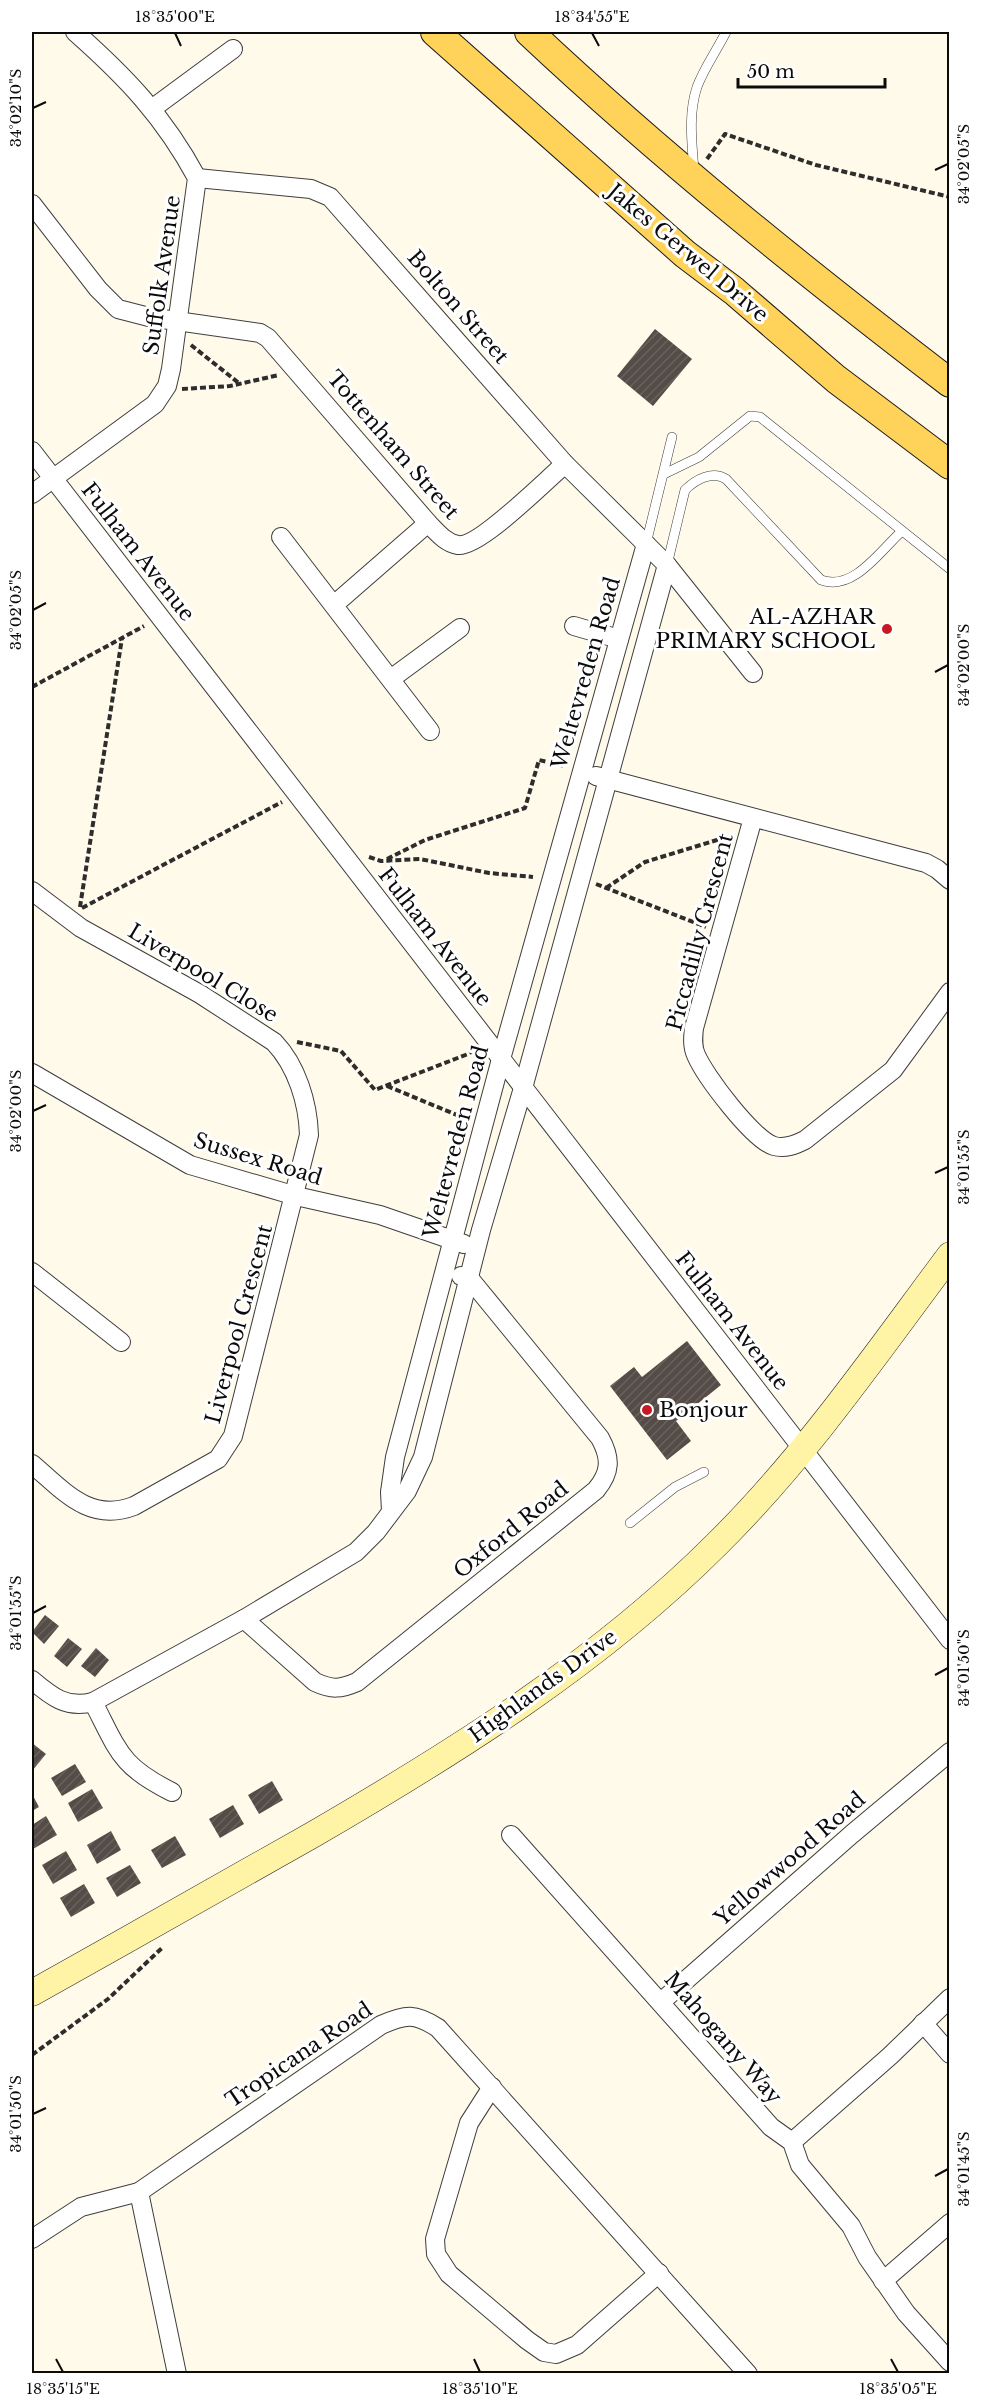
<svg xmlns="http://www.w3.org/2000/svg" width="981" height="2405" font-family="'Libre Baskerville',serif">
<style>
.building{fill:url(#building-hatch)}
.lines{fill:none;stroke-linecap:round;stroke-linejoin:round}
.lane-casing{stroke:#3e3e3e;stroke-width:10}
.street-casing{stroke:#3e3e3e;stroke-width:20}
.secondary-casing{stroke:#2d2d2d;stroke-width:27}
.primary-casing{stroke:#1c1c1c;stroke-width:30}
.path{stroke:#2d2d2d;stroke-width:4;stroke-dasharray:6 3;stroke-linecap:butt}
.lane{stroke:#fff;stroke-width:9}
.street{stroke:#fff;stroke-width:18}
.secondary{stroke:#fff3a5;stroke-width:26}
.primary{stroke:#ffd35a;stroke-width:28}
.ticks{fill:none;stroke:#0b0b0b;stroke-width:2}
.poi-dot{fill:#c71824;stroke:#fff;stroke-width:2}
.labels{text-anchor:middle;stroke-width:6;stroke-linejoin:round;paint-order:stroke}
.street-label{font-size:21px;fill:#0b0b0b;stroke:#fff}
.poi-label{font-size:21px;fill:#0b0b0b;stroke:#fff;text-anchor:end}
.neatline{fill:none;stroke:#0b0b0b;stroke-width:2}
.ticks-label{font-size:15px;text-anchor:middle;fill:#0b0b0b}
</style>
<defs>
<pattern id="building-hatch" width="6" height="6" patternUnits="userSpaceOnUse" patternTransform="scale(1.5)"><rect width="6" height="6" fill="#554c47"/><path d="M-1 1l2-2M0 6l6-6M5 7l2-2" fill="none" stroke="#68615d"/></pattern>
</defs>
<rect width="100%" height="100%" fill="#fffaea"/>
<g class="building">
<polygon points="655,329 692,359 653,406 617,376"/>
<polygon points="687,1341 721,1385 676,1421 691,1441 667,1460 610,1386 634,1367 642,1377"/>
<polygon points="45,1615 59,1626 44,1644 32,1632"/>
<polygon points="68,1638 82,1649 67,1667 54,1656"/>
<polygon points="96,1648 109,1660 95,1677 81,1666"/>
<polygon points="32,1743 46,1754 32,1771"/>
<polygon points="75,1764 86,1782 62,1796 51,1778"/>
<polygon points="272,1781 283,1800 259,1814 248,1795"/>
<polygon points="92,1789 103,1808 78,1822 68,1803"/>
<polygon points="32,1794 39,1807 32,1811"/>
<polygon points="233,1805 244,1824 220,1838 209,1819"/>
<polygon points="46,1816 57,1835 33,1849 32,1825"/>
<polygon points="111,1831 121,1850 97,1864 87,1845"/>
<polygon points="175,1836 186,1855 162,1868 151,1850"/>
<polygon points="66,1851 77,1870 53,1884 42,1865"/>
<polygon points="130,1865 141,1883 117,1897 106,1878"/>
<polygon points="84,1884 95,1903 71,1917 60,1898"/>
</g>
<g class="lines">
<defs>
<g id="lane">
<path d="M694 171C692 143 688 114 697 87 704 68 717 50 726 32"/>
<polyline points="664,474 699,457 750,416 760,417 950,569"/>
<polyline points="646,544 672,437"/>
<path d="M667 565 685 490C695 480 712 470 726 479L821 580C853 592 880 551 901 532"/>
<polyline points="630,1523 675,1487 704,1472"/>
</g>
<g id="street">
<polyline points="153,108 233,49"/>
<polyline points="197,178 311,189 330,197 565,464 667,565 753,673"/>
<path d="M32 204 98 289 118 309 149 317 260 333 268 338 428 523C436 531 445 543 458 545 479 548 546 480 565 464"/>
<polyline points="32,451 950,1640"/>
<path d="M32 494 155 404 167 386 171 369 197 178C164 117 127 78 75 32"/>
<polyline points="281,537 430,731"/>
<polyline points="335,604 428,523"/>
<polyline points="574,626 619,639"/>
<polyline points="392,678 460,628"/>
<polyline points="596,776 926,863 937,869 950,880"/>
<path d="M753 818 694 1028C693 1037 692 1046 696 1055 705 1076 753 1140 774 1146 785 1149 795 1145 805 1140L893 1070 950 992"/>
<path d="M32 891 81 928 200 994 274 1042C297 1066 308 1103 309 1135L233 1436 218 1459 134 1506C89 1523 64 1491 32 1464"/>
<polyline points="32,1073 190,1165 296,1196 380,1215 464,1244"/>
<polyline points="32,1272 121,1342"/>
<polyline points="391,1511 390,1492 395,1457 501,1059 646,544"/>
<path d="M244 1619 315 1682C332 1690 341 1689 357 1682L596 1490C611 1472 611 1458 600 1438L470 1279 461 1276"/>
<path d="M32 1680C51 1696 66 1709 93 1702L244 1619 356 1552 376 1532 407 1491 423 1457 481 1230 523 1088 667 565"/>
<path d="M93 1702C119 1752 120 1766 172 1792"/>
<polyline points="511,1835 771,2127 792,2142 800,2165 851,2226 867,2257 906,2313 950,2362"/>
<polyline points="661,2002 852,1834 950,1752"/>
<polyline points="923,2023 950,2054"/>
<polyline points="492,2087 469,2123 435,2239 436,2254 449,2274 527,2340 544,2352 556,2354 577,2345 659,2273"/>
<polyline points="792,2142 890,2056 950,1998"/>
<polyline points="32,2239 81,2207 139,2192"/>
<polyline points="883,2281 950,2223"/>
<path d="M177 2374 139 2192 381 2025C406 2014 415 2013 438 2028L748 2374"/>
</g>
<path id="secondary" d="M32 1993C126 1940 220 1888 314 1834 457 1751 599 1662 717 1544 805 1457 876 1354 950 1255"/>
<g id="primary">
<polyline points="435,32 685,254 734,291 836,379 950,465"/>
<path d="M529 32C662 157 805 272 950 383"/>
</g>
</defs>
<use href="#lane" class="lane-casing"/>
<use href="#street" class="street-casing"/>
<use href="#secondary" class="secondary-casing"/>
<use href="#primary" class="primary-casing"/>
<g class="path">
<polyline points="707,159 725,134 816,165 950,197"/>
<polyline points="191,345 240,384"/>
<polyline points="182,389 230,386 279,375"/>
<polyline points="32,687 144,626"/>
<polyline points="369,857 381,861 420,859 489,873 533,877"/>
<polyline points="387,859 425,840 525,808 539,760 565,766"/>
<polyline points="596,884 706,927"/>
<polyline points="606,888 645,862 730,836"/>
<polyline points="80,907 122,638"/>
<polyline points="82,908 282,802"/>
<polyline points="297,1042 341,1051 375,1090 468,1054 474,1050"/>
<polyline points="387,1086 469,1120"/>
<polyline points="32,2055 108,1999 163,1947"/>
</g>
<use href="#lane" class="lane"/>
<use href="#street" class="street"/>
<use href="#secondary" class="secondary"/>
<use href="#primary" class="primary"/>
</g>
<path class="ticks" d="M175 33 181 46M592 33 599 46M33 108 46 102M935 170 948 164M33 610 46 603M935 672 948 665M33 1111 46 1105M935 1173 948 1167M33 1613 46 1606M935 1675 948 1668M33 2114 46 2108M935 2176 948 2169M56 2359 63 2372M474 2359 480 2372M891 2359 898 2372"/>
<g class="poi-dot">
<circle cx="887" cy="629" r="6"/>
<circle cx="647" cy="1410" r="6"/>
</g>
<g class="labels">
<g class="street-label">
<text transform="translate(688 253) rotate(40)" y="7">Jakes Gerwel Drive</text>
<text transform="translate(162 275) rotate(-82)" y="7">Suffolk Avenue</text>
<text transform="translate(458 307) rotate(49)" y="7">Bolton Street</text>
<text transform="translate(393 445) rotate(49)" y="7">Tottenham Street</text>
<text transform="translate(138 552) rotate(52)" y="7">Fulham Avenue</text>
<text transform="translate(586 673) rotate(-74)" y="7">Weltevreden Road</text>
<text transform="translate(700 932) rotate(-75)" y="7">Piccadilly Crescent</text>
<text transform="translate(435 937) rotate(52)" y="7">Fulham Avenue</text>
<text transform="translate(203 973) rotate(31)" y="7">Liverpool Close</text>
<text transform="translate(456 1142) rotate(-75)" y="7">Weltevreden Road</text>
<text transform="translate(258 1159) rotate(17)" y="7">Sussex Road</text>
<text transform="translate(732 1321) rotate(52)" y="7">Fulham Avenue</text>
<text transform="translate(239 1324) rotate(-75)" y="7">Liverpool Crescent</text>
<text transform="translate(511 1530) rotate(-39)" y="7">Oxford Road</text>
<text transform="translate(543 1686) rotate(-36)" y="7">Highlands Drive</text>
<text transform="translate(790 1859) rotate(-41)" y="7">Yellowwood Road</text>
<text transform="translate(723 2038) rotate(49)" y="7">Mahogany Way</text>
<text transform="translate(299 2055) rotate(-34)" y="7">Tropicana Road</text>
</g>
<g class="poi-label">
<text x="875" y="624">AL-AZHAR<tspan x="875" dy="24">PRIMARY SCHOOL</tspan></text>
<text x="659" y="1417" text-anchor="start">Bonjour</text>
</g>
</g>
<rect width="981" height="2405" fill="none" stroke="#ffffff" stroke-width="66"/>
<path d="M738 78v9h147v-9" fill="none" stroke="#0b0b0b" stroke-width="3"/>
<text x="747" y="78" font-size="18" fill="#0b0b0b" stroke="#ffffff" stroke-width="4.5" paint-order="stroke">50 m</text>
<rect x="33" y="33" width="915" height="2339" class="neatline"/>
<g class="ticks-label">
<text x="175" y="22">18°35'00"E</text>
<text x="592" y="22">18°34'55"E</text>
<text transform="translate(16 108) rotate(-90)" y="5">34°02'10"S</text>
<text transform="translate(964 164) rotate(-90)" y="5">34°02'05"S</text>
<text transform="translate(16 610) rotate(-90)" y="5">34°02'05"S</text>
<text transform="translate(964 665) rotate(-90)" y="5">34°02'00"S</text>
<text transform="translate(16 1111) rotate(-90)" y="5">34°02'00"S</text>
<text transform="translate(964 1167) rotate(-90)" y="5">34°01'55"S</text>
<text transform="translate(16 1613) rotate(-90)" y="5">34°01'55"S</text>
<text transform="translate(964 1668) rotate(-90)" y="5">34°01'50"S</text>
<text transform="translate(16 2114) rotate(-90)" y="5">34°01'50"S</text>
<text transform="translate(964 2169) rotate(-90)" y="5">34°01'45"S</text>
<text x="63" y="2394">18°35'15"E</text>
<text x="480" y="2394">18°35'10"E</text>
<text x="898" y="2394">18°35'05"E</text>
</g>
</svg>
